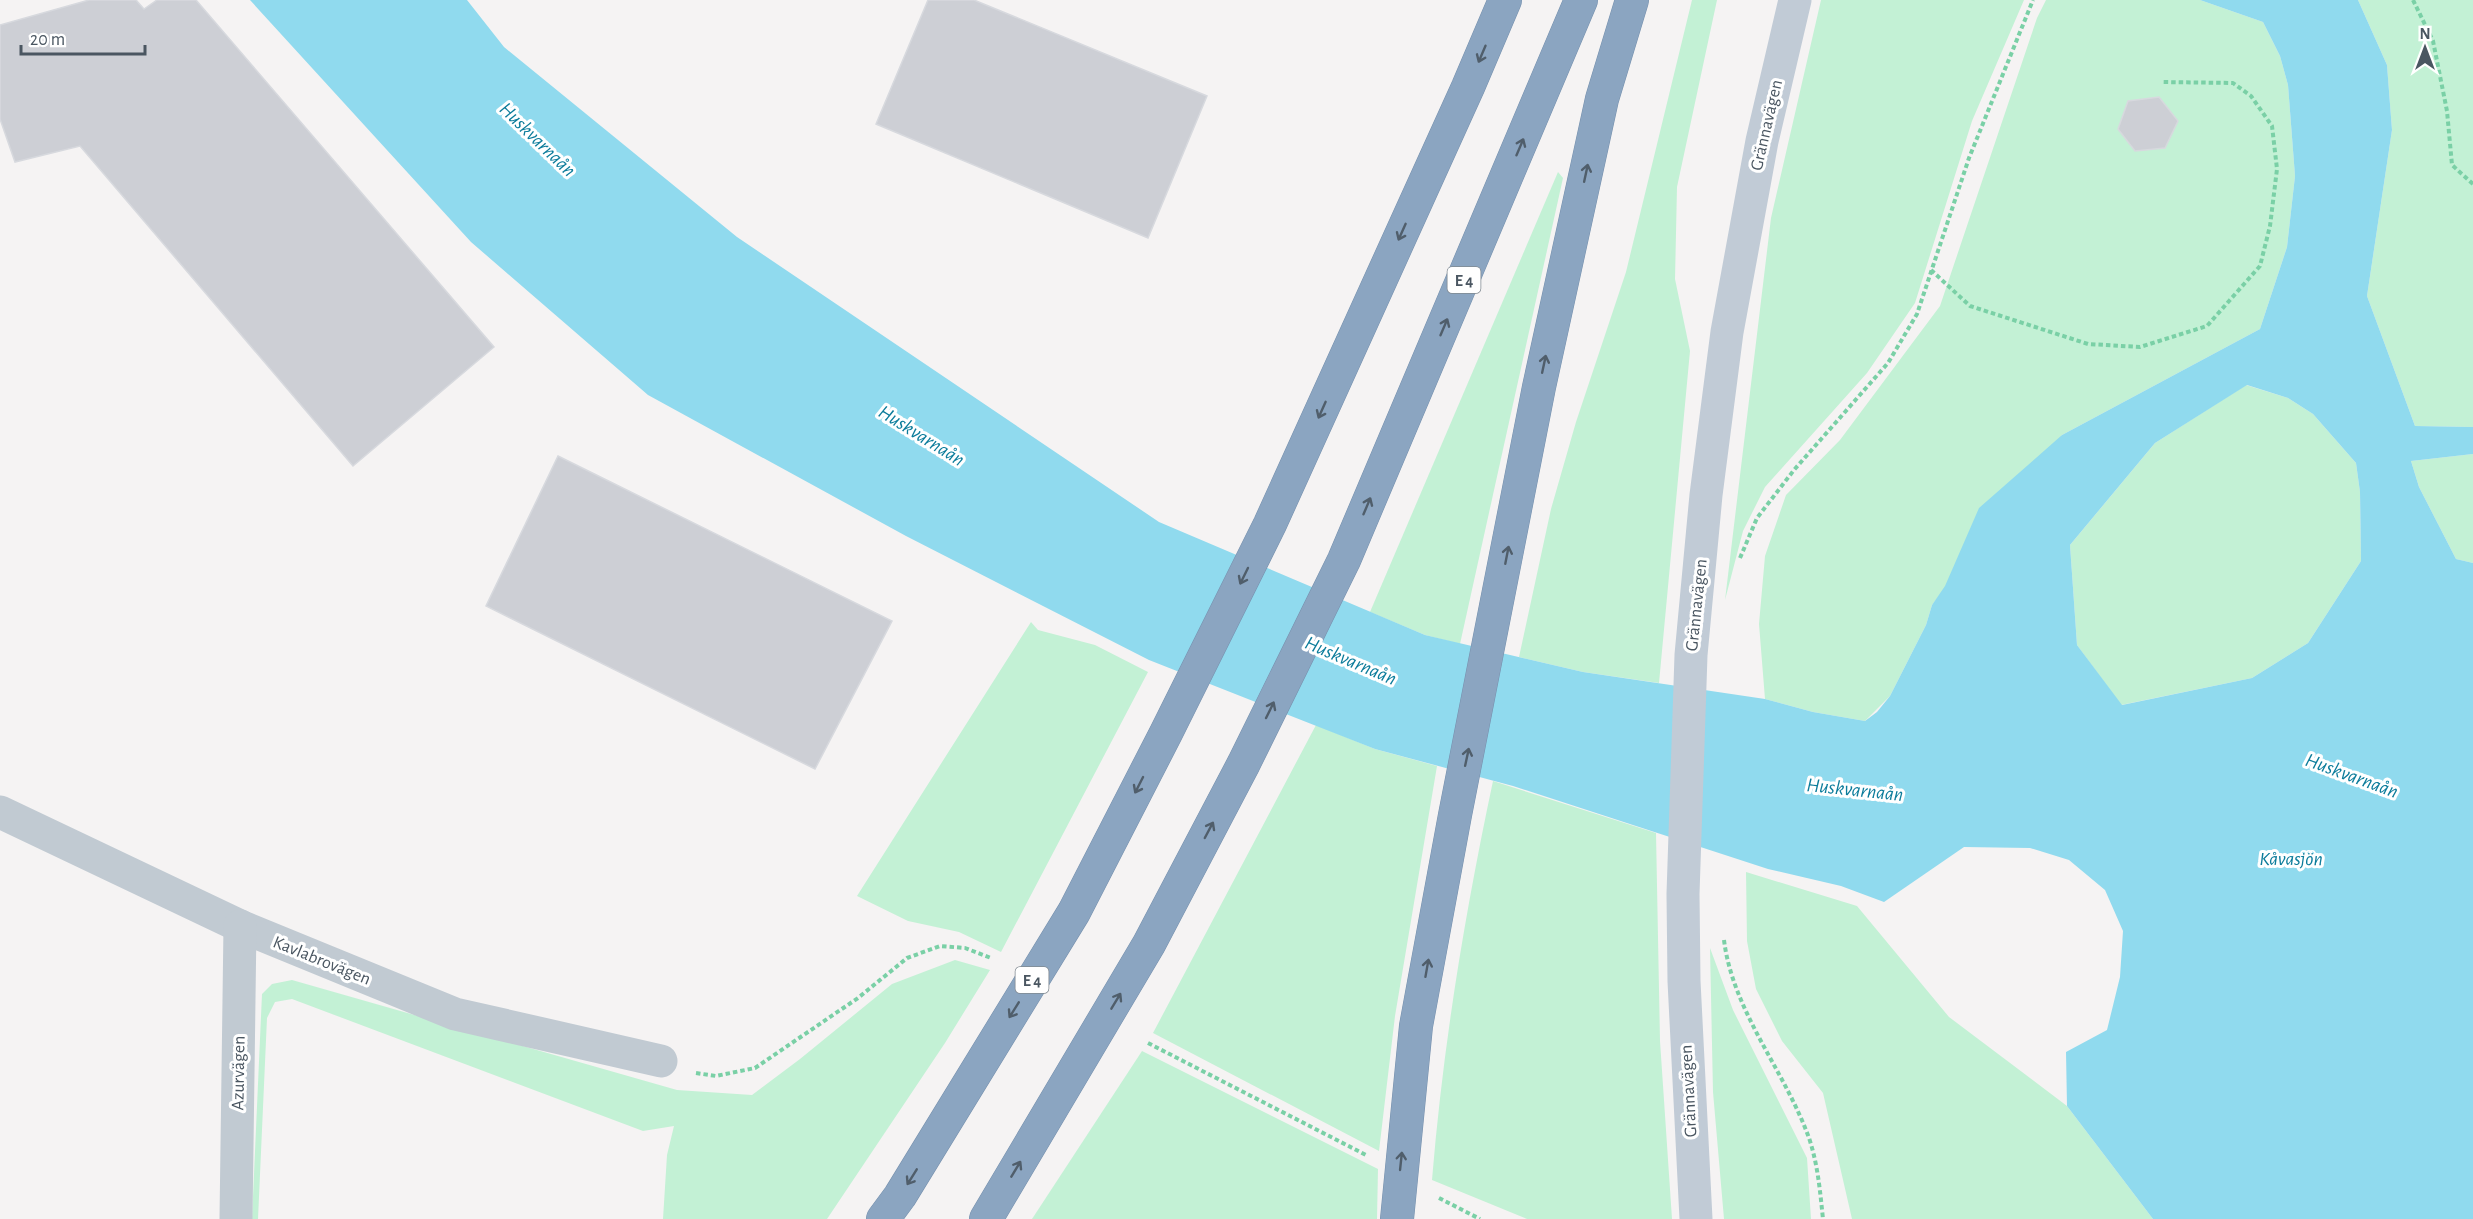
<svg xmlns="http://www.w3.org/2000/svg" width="2473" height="1219" font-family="'Alegreya Sans',sans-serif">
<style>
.green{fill:#c3f1d5}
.water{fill:#90daee;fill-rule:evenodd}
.building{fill:#cdcfd5;stroke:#d7d9de;stroke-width:1.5}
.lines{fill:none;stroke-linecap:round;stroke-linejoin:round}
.motorway-casing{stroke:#7690ad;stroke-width:34}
.path{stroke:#7ad0a6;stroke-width:4;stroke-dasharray:4.5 3;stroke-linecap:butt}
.minor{stroke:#c1cad2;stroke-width:33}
.secondary{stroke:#c1cbd6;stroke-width:33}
.motorway{stroke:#8ba5c1;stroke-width:33}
.oneway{stroke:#505e6b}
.labels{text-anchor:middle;stroke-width:6;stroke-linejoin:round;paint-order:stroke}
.shield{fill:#fff;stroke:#808990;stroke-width:1.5}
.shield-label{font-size:16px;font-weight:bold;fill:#4a5661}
.street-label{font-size:18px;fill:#4a5661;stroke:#fff}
.water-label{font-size:20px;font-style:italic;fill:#0c7c9b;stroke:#fff}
</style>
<rect width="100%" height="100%" fill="#f5f3f3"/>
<g class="green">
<polygon points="1692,0 1717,0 1677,187 1675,279 1690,351 1659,683 1583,672 1519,657 1551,509 1576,422 1626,272"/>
<polygon points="1821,0 2024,0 1972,121 1915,303 1867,373 1765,487 1743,531 1725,600 1771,218"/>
<polygon points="2046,0 2200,0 2263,22 2280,56 2288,85 2295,176 2287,247 2260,329 2062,435 1932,605 1926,625 1890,696 1865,721 1813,712 1765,699 1759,624 1765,556 1786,495 1840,440 1940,306 2037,18"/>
<polygon points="2358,0 2473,0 2473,427 2415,426 2367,296 2392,130 2387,65"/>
<polygon points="1558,172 1563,178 1460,644 1425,635 1370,612"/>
<polygon points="2246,385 2288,398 2313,414 2356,463 2360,492 2361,561 2308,643 2252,678 2121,705 2077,645 2070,545 2155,443"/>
<polygon points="2473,454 2473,563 2456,559 2419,487 2411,461"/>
<polygon points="1031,622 1038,630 1095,645 1148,672 1001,952 959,932 908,921 857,896"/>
<polygon points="1316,725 1375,749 1437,766 1395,1016 1379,1151 1153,1033"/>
<path d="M1493 781 1656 833 1660 1041 1672 1219H1527L1432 1180C1443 1045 1465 913 1493 781Z"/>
<polygon points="1746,872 1857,906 1949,1017 2067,1106 2153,1219 1852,1219 1823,1093 1782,1041 1756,989 1747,941"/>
<polygon points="1710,948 1733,1010 1807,1158 1811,1219 1724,1219 1713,1092"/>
<polygon points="955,960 990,970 945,1043 827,1219 663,1219 667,1155 674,1126 643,1131 292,999 275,1002 267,1018 258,1219 252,1219 262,994 272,984 292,980 677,1090 752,1095 800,1059 892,984"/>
<polygon points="1142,1051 1378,1169 1377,1219 1032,1219"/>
</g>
<path class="water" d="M250 0H467L504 47 737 237 1159 522 1425 635 1583 672 1765 699 1813 712 1865 721 1877 712 1890 696 1926 625 1932 605 1945 586 1979 508 2062 435 2260 329 2287 247 2295 176 2288 85 2280 56 2263 22 2200 0H2358L2387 65 2392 130 2367 296 2415 426 2473 427V454L2411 461 2419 487 2456 559 2473 563V1219H2153L2067 1106 2066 1052 2107 1030 2120 977 2123 931 2105 890 2069 860 2030 848 1964 847 1884 902 1841 886 1768 869 1513 786 1375 749 1149 660 906 536 648 395 471 242ZM2247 385 2288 398 2313 414 2356 463 2360 492 2361 561 2308 643 2252 678 2122 705 2077 645 2070 545 2155 443Z"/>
<g class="building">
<polygon points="89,0 136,0 144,9 157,0 196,0 494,347 353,466 80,146 15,162 0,119 0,25"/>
<polygon points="928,0 974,0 1207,96 1148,238 876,124"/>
<polygon points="2159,97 2178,121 2165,148 2135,151 2118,129 2128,101"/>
<polygon points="558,456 892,621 815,769 486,606"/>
</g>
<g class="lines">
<defs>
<g id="motorway">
<polyline points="883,1219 900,1196 1074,912 1166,733 1270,524 1468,87 1505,0"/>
<polyline points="986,1219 1149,944 1244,763 1344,560 1581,0"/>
<polyline points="1397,1219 1416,1026 1455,815 1539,387 1602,99 1632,0"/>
</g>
</defs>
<use href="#motorway" class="motorway-casing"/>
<g class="path">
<polyline points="2413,0 2433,41 2447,111 2452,165 2473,184"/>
<polyline points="1931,270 1970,306 2088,344 2140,347 2207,326 2260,266 2270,226 2277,169 2272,126 2251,96 2233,83 2162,82"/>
<polyline points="1740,558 1757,518 1794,470 1888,363 1917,314 1969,158 2033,0"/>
<path d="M1724 940C1733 1012 1785 1071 1809 1138 1818 1165 1820 1191 1823 1219"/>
<polyline points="1148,1043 1366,1155"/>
<polyline points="696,1073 716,1076 755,1068 858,998 907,958 940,946 965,948 991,958"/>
<polyline points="1439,1198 1480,1219"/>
</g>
<g class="minor">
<polyline points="0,812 240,926 455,1014 661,1061"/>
<polyline points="236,1219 240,926"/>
</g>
<polyline class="secondary" points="1696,1219 1684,981 1683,894 1691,655 1706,495 1727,332 1762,141 1795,0"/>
<use href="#motorway" class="motorway"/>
</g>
<defs><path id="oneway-shaft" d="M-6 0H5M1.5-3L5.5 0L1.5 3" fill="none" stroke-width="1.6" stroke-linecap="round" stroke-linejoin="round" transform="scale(1.5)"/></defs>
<g class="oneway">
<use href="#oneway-shaft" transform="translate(1482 54) rotate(113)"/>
<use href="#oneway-shaft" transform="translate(1520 147) rotate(-67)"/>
<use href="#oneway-shaft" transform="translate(1586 173) rotate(-78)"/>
<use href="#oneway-shaft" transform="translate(1402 232) rotate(114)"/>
<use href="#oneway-shaft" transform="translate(1444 327) rotate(-67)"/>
<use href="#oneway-shaft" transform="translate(1544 364) rotate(-78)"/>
<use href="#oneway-shaft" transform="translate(1322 410) rotate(114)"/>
<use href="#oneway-shaft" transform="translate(1367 506) rotate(-67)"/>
<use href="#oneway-shaft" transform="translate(1507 555) rotate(-79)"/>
<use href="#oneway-shaft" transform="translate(1244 576) rotate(116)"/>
<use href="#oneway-shaft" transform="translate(1270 710) rotate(-64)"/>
<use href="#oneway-shaft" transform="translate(1467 757) rotate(-78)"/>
<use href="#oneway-shaft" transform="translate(1139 785) rotate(117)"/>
<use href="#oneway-shaft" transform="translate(1209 830) rotate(-62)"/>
<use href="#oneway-shaft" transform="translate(1427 968) rotate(-80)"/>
<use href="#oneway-shaft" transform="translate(1116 1001) rotate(-59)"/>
<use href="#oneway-shaft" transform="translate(1014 1010) rotate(122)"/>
<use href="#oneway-shaft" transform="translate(1401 1161) rotate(-84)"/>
<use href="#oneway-shaft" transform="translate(1016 1169) rotate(-59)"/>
<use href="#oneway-shaft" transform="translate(912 1177) rotate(122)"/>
</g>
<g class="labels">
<g class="shield">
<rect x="1447.5" y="267" width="33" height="26" rx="4.5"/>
<rect x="1015.5" y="967" width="33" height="26" rx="4.5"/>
</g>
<g class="shield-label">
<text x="1464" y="286">E 4</text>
<text x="1032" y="986">E 4</text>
</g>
<g class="street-label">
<text transform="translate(1766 125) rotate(-77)" y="6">Grännavägen</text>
<text transform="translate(1696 605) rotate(-84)" y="6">Grännavägen</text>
<text transform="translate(322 960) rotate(22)" y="6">Kavlabrovägen</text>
<text transform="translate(238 1073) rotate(-89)" y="6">Azurvägen</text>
<text transform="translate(1688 1091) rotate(-93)" y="6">Grännavägen</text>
</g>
<g class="water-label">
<text transform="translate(538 139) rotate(44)" y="7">Huskvarnaån</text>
<text transform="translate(922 435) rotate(32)" y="7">Huskvarnaån</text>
<text transform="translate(1351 660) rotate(23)" y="7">Huskvarnaån</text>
<text transform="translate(2352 775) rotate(20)" y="7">Huskvarnaån</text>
<text transform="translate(1855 789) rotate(6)" y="7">Huskvarnaån</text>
<text x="2291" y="865">Kåvasjön</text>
</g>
</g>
<g transform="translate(2425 48)" stroke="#ffffff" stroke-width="4.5" paint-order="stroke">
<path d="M0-4.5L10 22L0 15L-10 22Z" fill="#4a5661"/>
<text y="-9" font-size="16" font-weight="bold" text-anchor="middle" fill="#4a5661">N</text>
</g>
<path d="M21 45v9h124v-9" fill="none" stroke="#4a5661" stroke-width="3"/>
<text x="30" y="45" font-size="18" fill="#4a5661" stroke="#ffffff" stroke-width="4.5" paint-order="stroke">20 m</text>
</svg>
